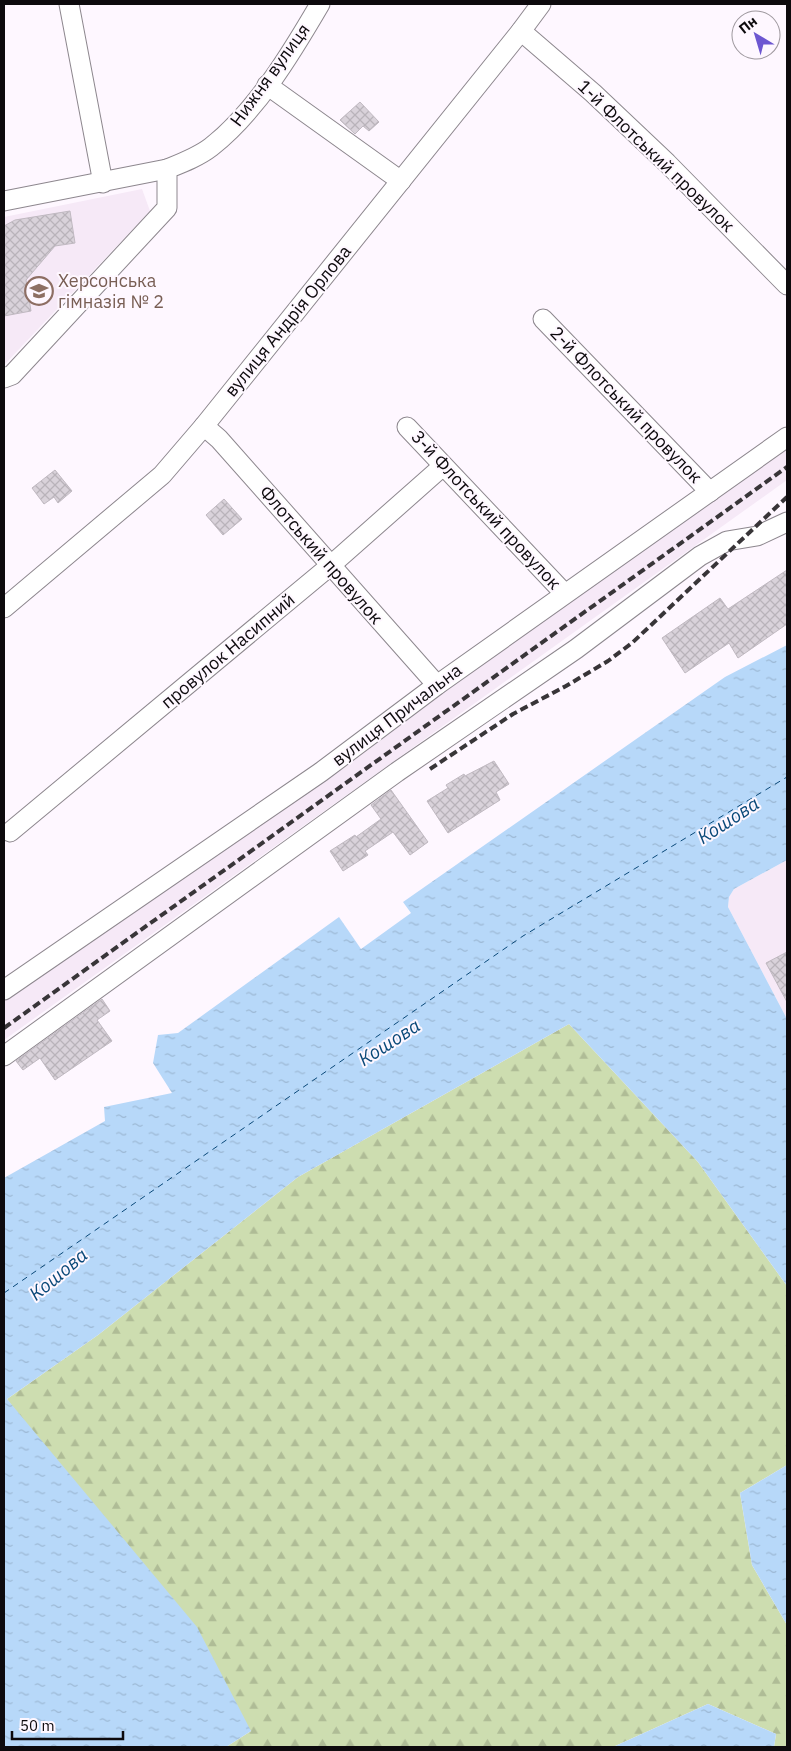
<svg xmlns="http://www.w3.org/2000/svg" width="791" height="1751" font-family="'IBM Plex Sans',sans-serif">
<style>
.built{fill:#f6e9f7}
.forest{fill:url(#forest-firs)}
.water{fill:url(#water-ripples)}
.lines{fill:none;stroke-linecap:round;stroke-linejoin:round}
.ferry{stroke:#0a4979;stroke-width:1;stroke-dasharray:6 5;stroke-linecap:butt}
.building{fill:url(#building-cross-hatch);stroke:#c0b9c1}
.minor-casing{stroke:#8d878e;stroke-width:21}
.minor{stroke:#fff;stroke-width:19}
.rail{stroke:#383538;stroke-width:4;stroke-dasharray:8 4;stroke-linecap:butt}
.labels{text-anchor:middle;stroke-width:4;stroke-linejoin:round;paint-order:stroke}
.street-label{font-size:18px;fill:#0d0a0d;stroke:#fef7ff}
.education-label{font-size:18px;fill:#785e54;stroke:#fef7ff;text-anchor:start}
.water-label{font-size:19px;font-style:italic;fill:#0a4979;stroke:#fef7ff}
</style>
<defs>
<pattern id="forest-firs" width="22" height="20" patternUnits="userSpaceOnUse" patternTransform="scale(1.25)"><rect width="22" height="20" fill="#cdddb0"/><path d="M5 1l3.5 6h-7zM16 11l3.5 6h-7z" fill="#afbc96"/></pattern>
<pattern id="water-ripples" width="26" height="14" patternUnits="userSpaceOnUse" patternTransform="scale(1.25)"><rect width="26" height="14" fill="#b7d8f9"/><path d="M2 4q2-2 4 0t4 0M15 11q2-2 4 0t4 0" fill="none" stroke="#9cb8d4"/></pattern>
<pattern id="building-cross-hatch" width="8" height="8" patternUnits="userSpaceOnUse" patternTransform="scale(1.25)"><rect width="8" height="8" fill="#d9d2da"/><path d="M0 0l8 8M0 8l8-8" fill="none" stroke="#b9b3ba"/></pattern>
</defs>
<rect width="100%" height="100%" fill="#fef7ff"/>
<g class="built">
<polygon points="142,189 150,211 4,365 4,217"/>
<polygon points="787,445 787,480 4,1040 4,1001 439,685"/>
<polygon points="787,860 787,1019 728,907 729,897 734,889"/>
</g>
<polygon class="forest" points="569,1024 698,1162 787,1286 787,1465 740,1493 752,1565 787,1625 787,1747 774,1747 776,1734 708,1704 613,1747 226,1747 251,1731 7,1399 98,1335 298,1177"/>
<g class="water">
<polygon points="787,645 787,860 734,889 729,897 728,907 787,1019 787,1286 698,1162 569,1024 298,1177 98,1335 7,1399 197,1627 251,1731 226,1747 4,1747 4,1178 105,1121 104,1107 172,1093 153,1063 158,1035 178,1033 339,917 361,949 411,913 403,902 725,677"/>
<polygon points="787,1465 787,1625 752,1565 740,1493"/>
<polygon points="708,1704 776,1734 774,1747 613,1747"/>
</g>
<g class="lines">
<polyline class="ferry" points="4,1293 523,936 787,777"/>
</g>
<g class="building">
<polygon points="360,102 379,122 369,131 363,126 355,134 340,120"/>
<polygon points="70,211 75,243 55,246 26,280 31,311 4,316 4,226 15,220"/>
<polygon points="55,470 72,491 58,503 54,497 44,504 32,488"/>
<polygon points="224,499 242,519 223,535 206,515"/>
<polygon points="787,570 787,624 738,658 729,643 685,673 662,638 720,598 728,609"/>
<polygon points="494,761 509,784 496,792 500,800 448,833 427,801 448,788 446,785 464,774 465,776"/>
<polygon points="391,790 428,842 410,855 393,832 365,851 368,855 343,871 330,851 355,835 356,837 381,819 371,805"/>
<polygon points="787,952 787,1002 766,963"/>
<polygon points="102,999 110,1011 97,1020 112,1041 55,1080 40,1058 23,1070 16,1061"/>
</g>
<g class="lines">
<defs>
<g id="minor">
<polyline points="69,4 103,183"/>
<polyline points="521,31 593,93 667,163 787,285"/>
<polyline points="267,85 401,181"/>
<polyline points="4,201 167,169"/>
<polyline points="543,319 710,492"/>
<path d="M4 378 12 375 167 208V169C182 163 198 157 211 147 256 112 292 52 320 4"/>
<polyline points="204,426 219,439 437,685"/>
<polyline points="407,427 564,593"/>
<polyline points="4,608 162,475 204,426 521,31 541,4"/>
<polyline points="10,832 330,566 443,466"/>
<polyline points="4,990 321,772 437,685 787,437"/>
<polyline points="4,1056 397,772 576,649 700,556 727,541 757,536 787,522"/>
</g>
</defs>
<use href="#minor" class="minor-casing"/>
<use href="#minor" class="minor"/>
<g class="rail">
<polyline points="430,769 513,714 566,686 608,661 632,643 787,497"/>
<polyline points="4,1028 787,467"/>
</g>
</g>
<defs>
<symbol id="school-ring" viewBox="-11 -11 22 22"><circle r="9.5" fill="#fef7ff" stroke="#8d6e63" stroke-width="1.5"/><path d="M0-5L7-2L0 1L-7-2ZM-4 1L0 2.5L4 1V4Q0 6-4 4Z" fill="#8d6e63"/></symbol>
</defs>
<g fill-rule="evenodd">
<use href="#school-ring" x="23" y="275" width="32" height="32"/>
</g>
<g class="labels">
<g class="street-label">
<text transform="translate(270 75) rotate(-54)" y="6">Нижня вулиця</text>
<text transform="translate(656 156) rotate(44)" y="6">1-й Флотський провулок</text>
<text transform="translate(288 321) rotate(-51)" y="6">вулиця Андрія Орлова</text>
<text transform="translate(626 405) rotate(46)" y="6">2-й Флотський провулок</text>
<text transform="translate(486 510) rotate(47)" y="6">3-й Флотський провулок</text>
<text transform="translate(321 555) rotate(49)" y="6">Флотський провулок</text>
<text transform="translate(228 651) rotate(-40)" y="6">провулок Насипний</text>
<text transform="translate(397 715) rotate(-37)" y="6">вулиця Причальна</text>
</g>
<g class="education-label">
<text x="58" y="287">Херсонська<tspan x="58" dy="21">гімназія № 2</tspan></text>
</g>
<g class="water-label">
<text transform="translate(728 820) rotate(-33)" y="7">Кошова</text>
<text transform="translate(389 1042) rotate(-33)" y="7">Кошова</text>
<text transform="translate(58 1274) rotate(-40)" y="7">Кошова</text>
</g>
</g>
<rect width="791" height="1751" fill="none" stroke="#0d0a0d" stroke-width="10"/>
<g transform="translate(756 35) rotate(322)"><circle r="24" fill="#fef7ff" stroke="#9e989e"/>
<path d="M0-4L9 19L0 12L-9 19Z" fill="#6d57d1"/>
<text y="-8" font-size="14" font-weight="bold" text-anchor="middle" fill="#0d0a0d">Пн</text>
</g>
<path d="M12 1731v8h111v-8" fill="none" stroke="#0d0a0d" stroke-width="2.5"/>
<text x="20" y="1731" font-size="15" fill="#0d0a0d" stroke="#fef7ff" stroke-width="4" paint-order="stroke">50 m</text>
</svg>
